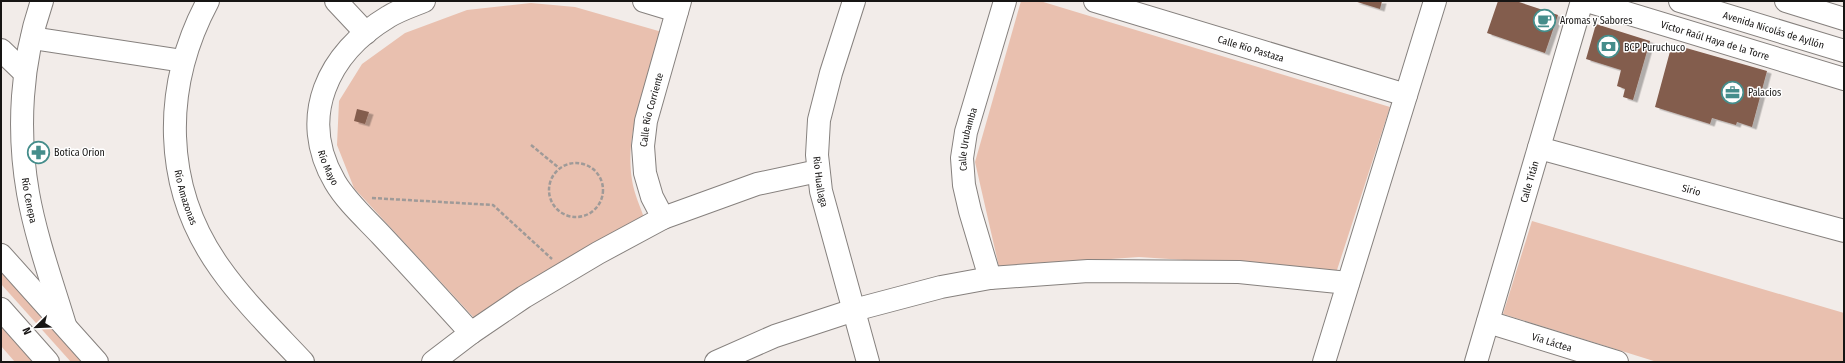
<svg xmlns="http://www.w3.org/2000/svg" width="1845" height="363" font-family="'Fira Sans Condensed',sans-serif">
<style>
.green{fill:#e9c0af}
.building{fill:#835d4d;filter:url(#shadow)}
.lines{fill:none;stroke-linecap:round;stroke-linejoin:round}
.minor-casing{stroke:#86817e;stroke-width:24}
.major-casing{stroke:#86817e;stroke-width:24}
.path{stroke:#9f9a98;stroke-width:2.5;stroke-dasharray:4 2;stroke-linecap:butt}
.minor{stroke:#fff;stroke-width:22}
.major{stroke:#fff;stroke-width:22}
.labels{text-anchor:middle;stroke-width:3;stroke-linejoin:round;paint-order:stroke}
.poi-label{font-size:10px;fill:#171514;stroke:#fff;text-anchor:start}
.street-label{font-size:10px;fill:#171514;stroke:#fff}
</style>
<defs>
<filter id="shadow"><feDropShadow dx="4.5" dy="2.5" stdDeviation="0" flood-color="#0004"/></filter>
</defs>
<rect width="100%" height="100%" fill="#f2ece9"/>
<g class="green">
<polygon points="1021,1 1040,1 1390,107 1337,270 1139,257 999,267 975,162"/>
<path d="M531 3 575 7 662 32C648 78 624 131 632 180 634 194 641 208 645 221L476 320 354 188 337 145 339 101 362 64 405 33 467 10Z"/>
<polygon points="1532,221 1844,313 1844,362 1657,362 1503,314"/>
<polygon points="1,267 86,362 71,362 1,284"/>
<polygon points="1,324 35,362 15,362 1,346"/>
</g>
<g class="building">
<polygon points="1354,1 1382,1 1380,9"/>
<polygon points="1498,1 1516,1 1558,15 1545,53 1487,33"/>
<polygon points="1596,24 1650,41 1633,100 1623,97 1625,89 1617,86 1621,70 1586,59"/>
<polygon points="1672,44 1767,71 1752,127 1737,122 1736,125 1712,118 1710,124 1655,107"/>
<polygon points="357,109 369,112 365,124 354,121"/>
</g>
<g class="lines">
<defs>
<g id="minor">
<path id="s1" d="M42 1C21 62 17 130 28 193 36 238 52 282 65 325"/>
<path id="s2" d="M208 1C162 87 162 187 220 268 244 302 275 332 303 362"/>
<polyline points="336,1 366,33"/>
<path id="s3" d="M424 1C412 6 399 10 388 17 328 53 297 117 335 182 346 201 365 218 381 235 411 267 441 300 471 333"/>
<polyline points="644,1 677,11"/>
<path id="s4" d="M854 1 831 73 819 120 817 155 821 191 868 362"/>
<path id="s5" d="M1095 1 1406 95"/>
<path id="s6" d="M1587 1 1844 79"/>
<polyline points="32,38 183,61"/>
<polyline points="1,50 25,73"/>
<path id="s7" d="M1539 148 1844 231"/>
<path id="s8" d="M663 218 652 197 645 173 643 146 646 121 680 1"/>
<polyline points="1,255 97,362"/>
<path id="s9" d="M990 278 970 211 964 185 962 158 966 132 1005 1"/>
<path id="s10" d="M1488 322 1617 362"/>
<polyline points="433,362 471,333 524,297 598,253 663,218 757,184 818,171"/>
<polyline points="716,362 775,336 854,310 941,287 990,278 1088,271 1239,272 1348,283"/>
<polyline points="1324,362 1435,1"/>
<path id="s11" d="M1476 362 1582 1"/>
</g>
<g id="major">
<path id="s12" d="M1680 1 1844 51"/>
<polyline points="1786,1 1844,19"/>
<polyline points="1,309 48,362"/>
</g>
</defs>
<use href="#minor" class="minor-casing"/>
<use href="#major" class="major-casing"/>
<g class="path">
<polyline points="531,145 559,168"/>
<circle cx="576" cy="190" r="27"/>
<polyline points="372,198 493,205 552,259"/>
</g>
<use href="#minor" class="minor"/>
<use href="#major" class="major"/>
</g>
<defs>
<symbol id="cafe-ring" viewBox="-11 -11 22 22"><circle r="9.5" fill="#fff" stroke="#458d8b" stroke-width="1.5"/><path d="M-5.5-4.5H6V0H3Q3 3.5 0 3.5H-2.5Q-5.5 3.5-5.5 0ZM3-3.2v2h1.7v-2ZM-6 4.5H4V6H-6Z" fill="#458d8b"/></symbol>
<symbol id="bank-ring" viewBox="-11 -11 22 22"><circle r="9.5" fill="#fff" stroke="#458d8b" stroke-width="1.5"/><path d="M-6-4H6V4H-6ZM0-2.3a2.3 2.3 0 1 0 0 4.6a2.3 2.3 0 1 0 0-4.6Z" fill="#458d8b"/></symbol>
<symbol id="office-ring" viewBox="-11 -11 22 22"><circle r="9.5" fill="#fff" stroke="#458d8b" stroke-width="1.5"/><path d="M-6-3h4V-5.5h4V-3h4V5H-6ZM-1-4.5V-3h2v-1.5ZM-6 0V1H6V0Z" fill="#458d8b"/></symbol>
<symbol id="pharmacy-ring" viewBox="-11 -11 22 22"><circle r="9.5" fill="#fff" stroke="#458d8b" stroke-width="1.5"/><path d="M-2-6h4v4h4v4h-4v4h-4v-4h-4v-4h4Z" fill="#458d8b"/></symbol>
</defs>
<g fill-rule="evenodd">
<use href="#cafe-ring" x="1532" y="8" width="25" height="25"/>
<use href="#bank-ring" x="1596" y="34" width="25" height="25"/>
<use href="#office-ring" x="1720" y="80" width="25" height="25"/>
<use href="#pharmacy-ring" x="26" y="140" width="25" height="25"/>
</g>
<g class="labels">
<g class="poi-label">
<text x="1560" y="24">Aromas y Sabores</text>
<text x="1624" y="51">BCP Puruchuco</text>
<text x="1748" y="96">Palacios</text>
<text x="54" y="156">Botica Orion</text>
</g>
<g class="street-label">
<text dy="4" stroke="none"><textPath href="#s12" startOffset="98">Avenida Nicolás de Ayllón</textPath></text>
<text dy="4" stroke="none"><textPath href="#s6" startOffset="134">Víctor Raúl Haya de la Torre</textPath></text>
<text dy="4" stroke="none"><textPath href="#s5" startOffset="163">Calle Río Pastaza</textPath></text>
<text dy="4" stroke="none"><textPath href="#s8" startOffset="113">Calle Río Corriente</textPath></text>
<text dy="4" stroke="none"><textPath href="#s9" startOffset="143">Calle Urubamba</textPath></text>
<text dy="4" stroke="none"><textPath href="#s3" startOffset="218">Río Mayo</textPath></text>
<text dy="4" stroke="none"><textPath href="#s4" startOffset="186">Rio Huallaga</textPath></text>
<text dy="4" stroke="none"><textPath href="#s11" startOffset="188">Calle Titán</textPath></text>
<text dy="4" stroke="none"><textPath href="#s7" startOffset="158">Sirio</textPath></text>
<text dy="4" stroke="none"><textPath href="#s2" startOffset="203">Río Amazonas</textPath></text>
<text dy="4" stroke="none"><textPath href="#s1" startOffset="202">Río Cenepa</textPath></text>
<text dy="4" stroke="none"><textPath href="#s10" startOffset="67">Vía Láctea</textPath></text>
</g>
</g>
<rect width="1845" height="363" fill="none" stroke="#171514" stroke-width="4"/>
<g transform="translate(36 327) rotate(247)" stroke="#ffffff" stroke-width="3" paint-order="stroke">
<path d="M0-3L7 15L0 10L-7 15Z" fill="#171514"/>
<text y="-6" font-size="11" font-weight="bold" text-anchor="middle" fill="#171514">N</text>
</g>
</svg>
